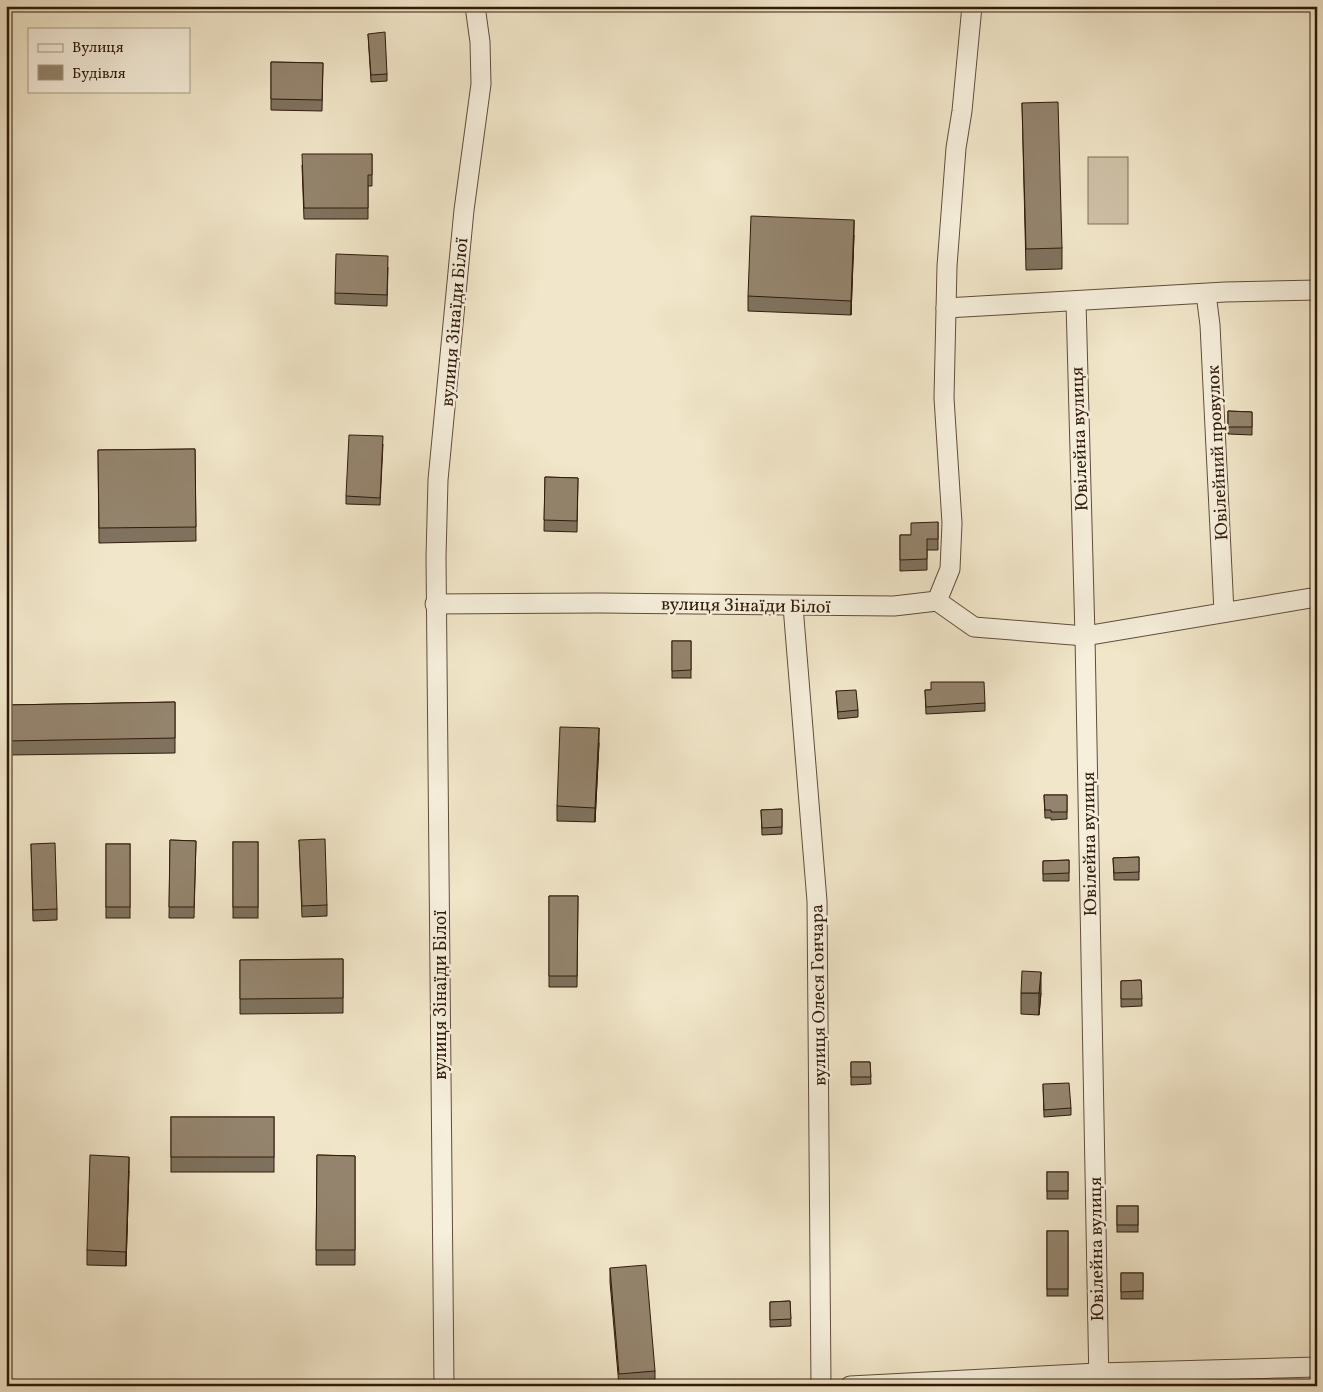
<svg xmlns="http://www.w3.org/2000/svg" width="1323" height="1392" font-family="Vollkorn,serif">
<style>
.green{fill:#d0c3a9;stroke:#806e5a}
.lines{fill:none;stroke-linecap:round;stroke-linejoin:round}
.minor-casing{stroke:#604d3a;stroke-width:21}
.minor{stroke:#f6efdc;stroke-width:19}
.wall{fill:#7f725e;stroke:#301a0a}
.shaded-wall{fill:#685c4c;stroke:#301a0a}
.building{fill:#94846d;stroke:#301a0a}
.labels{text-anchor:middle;stroke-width:5;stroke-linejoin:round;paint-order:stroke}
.street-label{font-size:18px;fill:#301a0a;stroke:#f6efdc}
</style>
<rect width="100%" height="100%" fill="#f1e6c9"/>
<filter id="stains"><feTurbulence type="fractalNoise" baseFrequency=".004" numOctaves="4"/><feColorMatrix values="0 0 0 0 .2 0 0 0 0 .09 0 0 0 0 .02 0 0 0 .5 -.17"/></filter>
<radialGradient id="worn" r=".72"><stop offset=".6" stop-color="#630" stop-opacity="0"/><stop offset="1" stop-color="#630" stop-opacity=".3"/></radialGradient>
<rect class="green" x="1088" y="157" width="40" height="67"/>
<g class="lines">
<defs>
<g id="minor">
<polyline points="1206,294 1210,325 1224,612"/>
<polyline points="1076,302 1085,636 1099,1386"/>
<polyline points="946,308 1225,292 1317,290"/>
<polyline points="937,601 950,569 952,523 944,398 947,266 956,148 962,111 972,6"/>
<polyline points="937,601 974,627 1085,636 1317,597"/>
<polyline points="435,604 600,603 894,606 937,601"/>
<polyline points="793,606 817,901 821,1386"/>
<polyline points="444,1386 436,557 438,480 464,210 481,84 480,42 475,6"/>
<polyline points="850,1386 1098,1373 1317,1367"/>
</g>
</defs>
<use href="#minor" class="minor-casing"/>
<use href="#minor" class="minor"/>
</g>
<g class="wall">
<polygon points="368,34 387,74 387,81 371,82"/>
<polygon points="271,62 323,63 322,111 271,110"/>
<polygon points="1022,103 1062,248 1062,269 1026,270"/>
<polygon points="372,154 372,186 368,186 368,219 304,219 302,165"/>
<polygon points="854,235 851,315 748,311 748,296"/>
<polygon points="388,267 387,306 335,304 335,293"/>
<polygon points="1228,411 1252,412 1252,435 1228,434"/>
<polygon points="383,444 380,505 346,504 346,496"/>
<polygon points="195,449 196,541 99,543 98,450"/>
<polygon points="545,477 578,478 577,532 544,531"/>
<polygon points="938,522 938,550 927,550 927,570 900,571 900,535 911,535"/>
<rect x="672" y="641" width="19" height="37"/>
<polygon points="925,690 931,690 985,703 985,711 926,714"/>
<polygon points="836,691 858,710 858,717 838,719"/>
<polygon points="175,702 175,753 6,755 6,705"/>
<polygon points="599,743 595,822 557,821 557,806"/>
<polygon points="1044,795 1067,795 1067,819 1051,820 1051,818 1045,818"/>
<polygon points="782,809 782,834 762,835 761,810"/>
<polygon points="170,840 196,841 194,918 169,918"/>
<polygon points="299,840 327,905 327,916 302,917"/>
<rect x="233" y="842" width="25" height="76"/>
<polygon points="31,844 57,909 57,920 33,921"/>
<rect x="106" y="844" width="24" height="74"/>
<polygon points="1139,857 1139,880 1114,880 1113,858"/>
<polygon points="1069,860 1069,881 1043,881 1043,861"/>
<polygon points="549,896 578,896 577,987 549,987"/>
<polygon points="343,959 343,1013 240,1014 240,960"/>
<polygon points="1141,980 1142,1006 1121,1007 1121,981"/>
<polygon points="1021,993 1041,993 1039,1015 1021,1014"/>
<polygon points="851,1062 870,1062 871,1084 851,1085"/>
<polygon points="1043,1084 1071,1108 1071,1115 1044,1117"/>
<rect x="171" y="1117" width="103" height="55"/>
<polygon points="317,1155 355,1156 355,1265 316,1265"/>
<polygon points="129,1171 126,1266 87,1265 87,1250"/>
<rect x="1047" y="1172" width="21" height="27"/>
<rect x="1117" y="1206" width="21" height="26"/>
<rect x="1047" y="1231" width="21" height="65"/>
<polygon points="610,1268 655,1371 655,1385 619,1386 610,1282"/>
<rect x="1121" y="1273" width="22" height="26"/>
<polygon points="790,1301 791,1326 770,1327 770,1302"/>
</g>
<g class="shaded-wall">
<polygon points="854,220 854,235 851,315 851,301"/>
<polygon points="599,728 599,743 595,822 595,808"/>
<polygon points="1041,972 1041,993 1039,1015 1039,993"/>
<polygon points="129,1157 129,1171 126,1266 126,1252"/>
</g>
<g class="building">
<polygon points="385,32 387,74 371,75 368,34"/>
<polygon points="271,62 323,63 322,100 271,99"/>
<polygon points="1058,102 1062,248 1026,249 1022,103"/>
<polygon points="302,154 372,154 372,175 368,175 368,208 304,208"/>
<polygon points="751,216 854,220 851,301 748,296"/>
<polygon points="336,254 388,256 387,295 335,293"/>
<polygon points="1228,411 1252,412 1252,427 1228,427"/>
<polygon points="349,435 383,436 380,498 346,496"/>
<polygon points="195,449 196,527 99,528 98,450"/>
<polygon points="545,477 578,478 577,521 544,520"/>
<polygon points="938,522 938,539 927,539 927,559 900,560 900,535 911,535 911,523"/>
<polygon points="672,641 691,641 691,670 672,671"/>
<polygon points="931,682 984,682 985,703 926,707 925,690 931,690"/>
<polygon points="856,690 858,710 838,712 836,691"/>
<polygon points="175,702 175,738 6,741 6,705"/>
<polygon points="560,727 599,728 595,808 557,806"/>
<polygon points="1044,795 1067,795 1067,812 1051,812 1051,810 1045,810"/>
<polygon points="782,809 782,827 762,828 761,810"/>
<polygon points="325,839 327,905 302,906 299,840"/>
<polygon points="170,840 196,841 194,907 169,907"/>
<rect x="233" y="842" width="25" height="65"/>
<polygon points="55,843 57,909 33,910 31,844"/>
<rect x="106" y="844" width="24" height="63"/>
<polygon points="1139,857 1139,872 1114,873 1113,858"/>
<polygon points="1069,860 1069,873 1043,874 1043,861"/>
<polygon points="549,896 578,896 577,976 549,976"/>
<polygon points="343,959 343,998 240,999 240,960"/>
<polygon points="1022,971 1041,972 1039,993 1021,993"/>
<polygon points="1141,980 1142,999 1121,999 1121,981"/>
<polygon points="851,1062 870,1062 871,1077 851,1077"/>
<polygon points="1069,1083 1071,1108 1044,1110 1043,1084"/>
<rect x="171" y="1117" width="103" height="40"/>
<polygon points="90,1155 129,1157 126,1252 87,1250"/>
<polygon points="317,1155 355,1156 355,1250 316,1250"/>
<rect x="1047" y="1172" width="21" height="19"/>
<rect x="1117" y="1206" width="21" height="19"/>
<rect x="1047" y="1231" width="21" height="58"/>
<polygon points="646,1265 655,1371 619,1374 610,1268"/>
<polygon points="1121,1273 1143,1273 1143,1291 1121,1292"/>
<polygon points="790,1301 791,1319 770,1320 770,1302"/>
</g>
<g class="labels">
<g class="street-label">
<text transform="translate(454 322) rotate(-85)" y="6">вулиця Зінаїди Білої</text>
<text transform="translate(1079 439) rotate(-92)" y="6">Ювілейна вулиця</text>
<text transform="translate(1217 453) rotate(-93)" y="6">Ювілейний провулок</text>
<text transform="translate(746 605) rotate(1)" y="6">вулиця Зінаїди Білої</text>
<text transform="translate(1089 844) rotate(-91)" y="6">Ювілейна вулиця</text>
<text transform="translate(440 995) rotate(-90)" y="6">вулиця Зінаїди Білої</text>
<text transform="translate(818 995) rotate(-91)" y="6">вулиця Олеся Гончара</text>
<text transform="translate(1096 1249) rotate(-91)" y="6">Ювілейна вулиця</text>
</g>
</g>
<rect width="1323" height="1392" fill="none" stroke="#f1e6c9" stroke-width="25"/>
<rect x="8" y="8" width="1308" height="1377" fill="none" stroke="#301a0a" stroke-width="2.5"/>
<rect x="12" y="12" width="1298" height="1367" fill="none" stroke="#301a0a"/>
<rect x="28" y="28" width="162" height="65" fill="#f6efdc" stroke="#a79a88"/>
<rect x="38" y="44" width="25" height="8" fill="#f6efdc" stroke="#a79a88"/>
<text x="72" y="52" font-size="15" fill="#301a0a">Вулиця</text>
<rect x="38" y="65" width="25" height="15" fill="#94846d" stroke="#a79a88"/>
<text x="72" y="78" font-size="15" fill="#301a0a">Будівля</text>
<rect width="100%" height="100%" filter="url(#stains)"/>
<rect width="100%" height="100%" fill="url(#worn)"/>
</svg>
